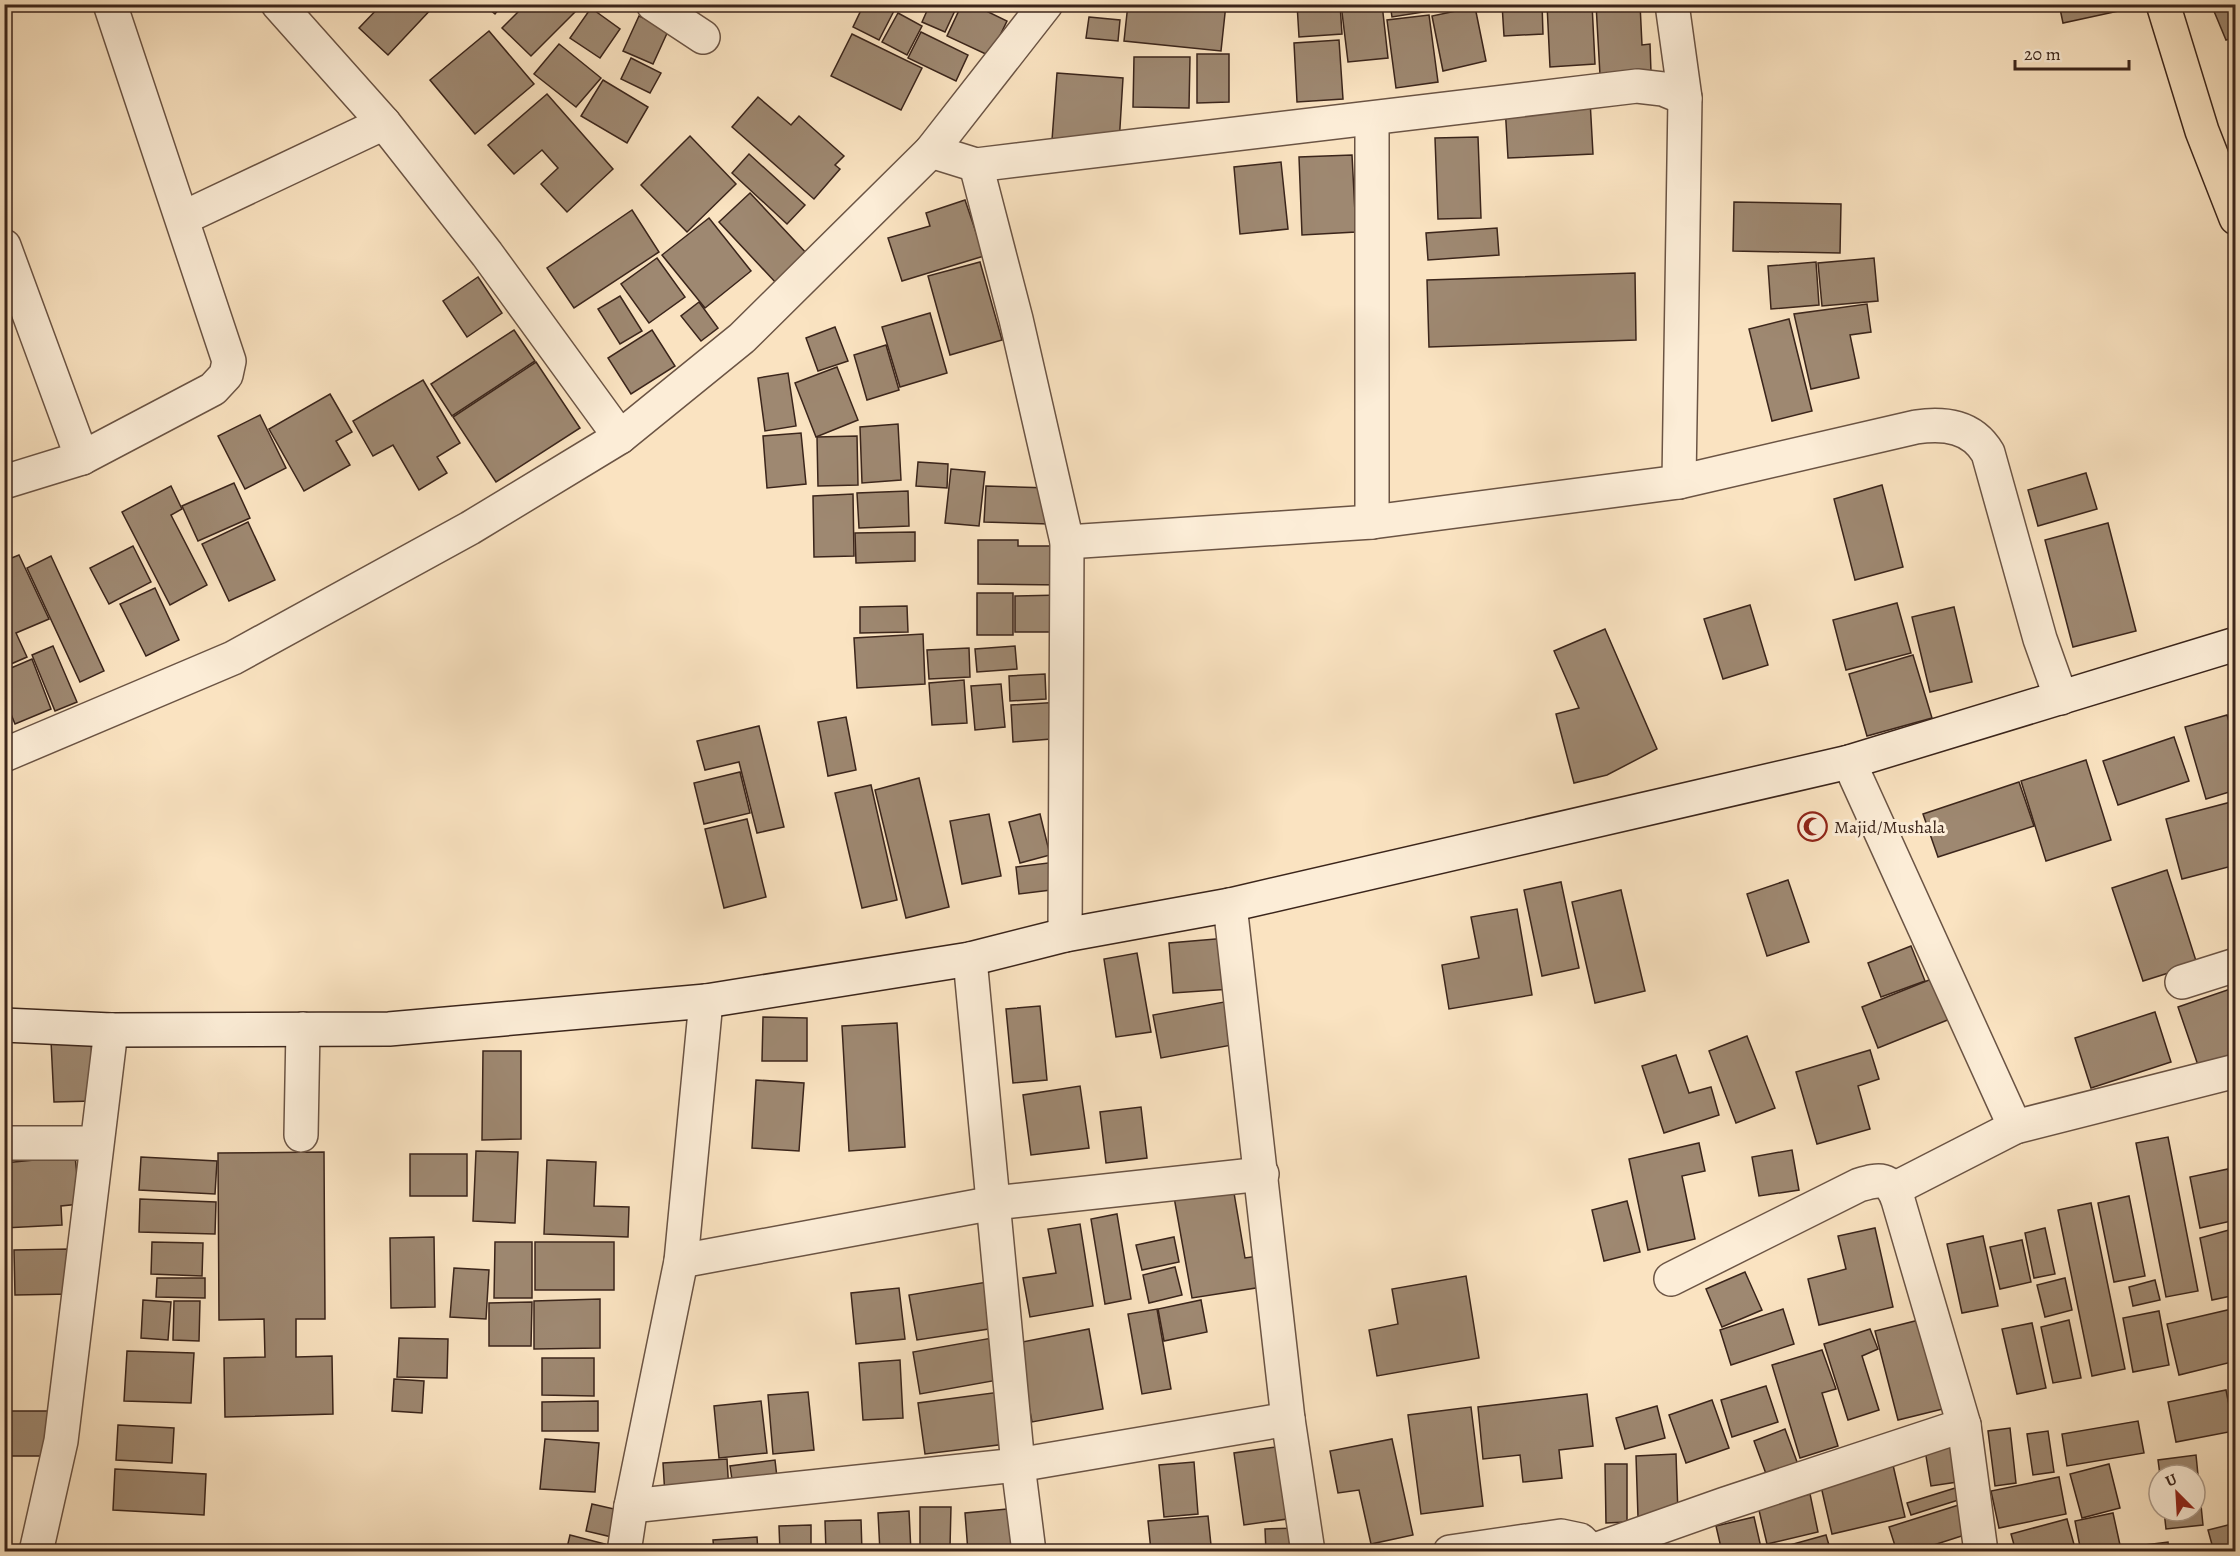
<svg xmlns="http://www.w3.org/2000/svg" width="2240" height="1556" font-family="Alegreya,serif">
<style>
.building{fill:#9e8871;stroke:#3b251b;stroke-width:1.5}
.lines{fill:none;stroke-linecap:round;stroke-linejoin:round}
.street-casing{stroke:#6b5444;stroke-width:36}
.secondary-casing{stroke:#3b251b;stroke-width:36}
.primary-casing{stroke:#3b251b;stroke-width:36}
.street{stroke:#fcedd7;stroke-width:33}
.secondary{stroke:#fcedd7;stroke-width:33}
.primary{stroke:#fae3c1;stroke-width:33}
.labels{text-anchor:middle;stroke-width:6;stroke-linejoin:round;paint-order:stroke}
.poi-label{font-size:18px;fill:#3b251b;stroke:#fcedd7;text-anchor:start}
</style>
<rect width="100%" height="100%" fill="#fae3c1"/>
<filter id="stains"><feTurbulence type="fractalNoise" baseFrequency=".00333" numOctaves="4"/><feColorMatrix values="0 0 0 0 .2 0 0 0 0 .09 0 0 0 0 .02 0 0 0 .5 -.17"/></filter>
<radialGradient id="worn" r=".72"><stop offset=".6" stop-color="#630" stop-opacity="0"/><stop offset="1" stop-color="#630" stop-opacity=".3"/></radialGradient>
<g class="building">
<polygon points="382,4 436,4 388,55 359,28"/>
<polygon points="483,4 503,4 495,14"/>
<polygon points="526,4 583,4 531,56 502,28"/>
<polygon points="864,4 897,5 879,40 853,27"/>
<polygon points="930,4 958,4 945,32 922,22"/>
<polygon points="962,4 972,4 1007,21 990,56 947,36"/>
<polygon points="1128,4 1226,4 1221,51 1124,41"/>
<polygon points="1297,4 1340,4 1342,34 1299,37"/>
<polygon points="1341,4 1382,4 1388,58 1348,62"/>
<polygon points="1390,4 1474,4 1392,17"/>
<polygon points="1502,4 1542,4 1543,34 1504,36"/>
<polygon points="1547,4 1592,4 1595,64 1550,67"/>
<polygon points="1596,4 1640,4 1642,45 1650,44 1651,72 1600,75"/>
<polygon points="2059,4 2127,4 2128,9 2063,23"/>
<polygon points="2211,4 2236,4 2236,37 2226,40"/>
<polygon points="1475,7 1486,61 1443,71 1432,16"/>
<polygon points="591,8 620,29 600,58 570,38"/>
<polygon points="898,13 922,26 907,55 882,42"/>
<polygon points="1429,15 1438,82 1396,88 1387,20"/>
<polygon points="639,16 669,29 653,64 623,51"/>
<polygon points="1089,17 1120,20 1118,41 1086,38"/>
<polygon points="489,31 534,84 475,134 430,80"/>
<polygon points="921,32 968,55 956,81 908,58"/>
<polygon points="852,34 922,68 901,110 831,76"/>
<polygon points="1339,40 1343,99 1297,102 1294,43"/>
<polygon points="559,44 601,78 576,107 534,74"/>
<polygon points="1197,54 1229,54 1229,102 1197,103"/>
<polygon points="1134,57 1190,57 1189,108 1133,107"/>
<polygon points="631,58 661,73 650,93 621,79"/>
<polygon points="1057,73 1123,78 1119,144 1052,140"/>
<polygon points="603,80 648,107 627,143 581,116"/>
<polygon points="547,94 613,169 567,212 541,184 558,168 542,150 514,174 488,145"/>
<polygon points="758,97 791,125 799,116 844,156 835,165 840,169 814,199 732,127"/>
<polygon points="1590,100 1593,154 1508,158 1505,105"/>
<polygon points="690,136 736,184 687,232 641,185"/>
<polygon points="1478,137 1481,218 1438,219 1435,138"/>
<polygon points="749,154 805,205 787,224 732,173"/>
<polygon points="1352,155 1356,232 1302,235 1299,157"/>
<polygon points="1281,162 1288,229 1240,234 1234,167"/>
<polygon points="750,193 808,255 777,284 719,222"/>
<polygon points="965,200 984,256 902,281 888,238 930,226 926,213"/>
<polygon points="1734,202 1841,204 1840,253 1733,251"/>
<polygon points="632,210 659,252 574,308 547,268"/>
<polygon points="709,218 751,271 705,308 662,255"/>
<polygon points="1497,228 1499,255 1428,260 1426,233"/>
<polygon points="657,258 685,297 649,323 621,284"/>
<polygon points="1874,258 1878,301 1822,306 1818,263"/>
<polygon points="980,262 1002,340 950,355 928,276"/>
<polygon points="1816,262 1819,305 1771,309 1768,266"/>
<polygon points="1635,273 1636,340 1429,347 1427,280"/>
<polygon points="478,277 502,313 467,337 443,301"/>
<polygon points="620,296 642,331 620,344 598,309"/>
<polygon points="699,302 718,328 701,341 681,316"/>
<polygon points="1867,304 1871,332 1850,335 1859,378 1811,389 1794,314"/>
<polygon points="930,313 947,373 900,387 882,327"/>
<polygon points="1789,319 1812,411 1772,421 1749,329"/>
<polygon points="835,327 848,361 818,371 806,338"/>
<polygon points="514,330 535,361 452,416 431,384"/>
<polygon points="652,330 675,366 631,394 608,358"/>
<polygon points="886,345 899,390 867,400 854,355"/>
<polygon points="536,362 580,428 496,482 453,417"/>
<polygon points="837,367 858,420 816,437 795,383"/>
<polygon points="788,373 796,426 765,431 758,378"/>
<polygon points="423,380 460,443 437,457 447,473 419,490 393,445 373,456 353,421"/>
<polygon points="330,394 352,432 336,441 350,465 304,491 269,429"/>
<polygon points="260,415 286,468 245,489 218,436"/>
<polygon points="898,424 901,480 862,483 860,427"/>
<polygon points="801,433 806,484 767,488 763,436"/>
<polygon points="857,436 858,485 818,486 817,437"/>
<polygon points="918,462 948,464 947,488 916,486"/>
<polygon points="951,469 985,472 979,526 945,523"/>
<polygon points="2086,473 2097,509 2038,526 2028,490"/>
<polygon points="234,483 250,518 198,541 182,506"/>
<polygon points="1882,485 1903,567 1855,580 1834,499"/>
<polygon points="171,486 182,509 171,515 207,585 170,605 122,512"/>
<polygon points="986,486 1051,488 1049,524 984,522"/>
<polygon points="908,491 909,526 859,528 857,493"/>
<polygon points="853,494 854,556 814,557 813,496"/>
<polygon points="248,522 275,580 229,601 202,544"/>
<polygon points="2108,523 2136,631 2073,647 2045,540"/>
<polygon points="915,532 915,561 856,563 855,533"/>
<polygon points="978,540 1018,540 1018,546 1065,546 1065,585 978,584"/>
<polygon points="133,546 151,582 109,604 90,568"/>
<polygon points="19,555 49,619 16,633 27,657 4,667 4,561"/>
<polygon points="51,556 104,671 80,682 27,568"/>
<polygon points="155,588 179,640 146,656 120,604"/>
<rect x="977" y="593" width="36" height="42"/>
<polygon points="1061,595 1062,632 1015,632 1015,596"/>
<polygon points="1897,603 1911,653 1846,670 1833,620"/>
<polygon points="1750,605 1768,665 1723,679 1704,619"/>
<polygon points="907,606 908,632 860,633 860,607"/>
<polygon points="1954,607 1972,682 1930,692 1912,617"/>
<polygon points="1605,629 1657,749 1607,775 1574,783 1556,714 1579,708 1554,651"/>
<polygon points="923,634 925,684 857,688 854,638"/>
<polygon points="53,646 77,702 55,711 32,655"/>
<polygon points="1015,646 1017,669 977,672 975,649"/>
<polygon points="969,648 970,677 929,679 927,650"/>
<polygon points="1913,655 1932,718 1867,736 1849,674"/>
<polygon points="32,659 51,709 15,724 4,697 4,671"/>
<polygon points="1045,674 1046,699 1010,701 1009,676"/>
<polygon points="964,680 967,723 932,725 929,683"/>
<polygon points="1001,684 1005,727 975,730 971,686"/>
<polygon points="1062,702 1064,738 1013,742 1011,705"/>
<polygon points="2227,715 2236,745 2236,790 2206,799 2185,727"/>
<polygon points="846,717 856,770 828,776 818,722"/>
<polygon points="759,726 784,827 757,833 739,762 705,770 697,741"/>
<polygon points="2174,737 2189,781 2118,805 2103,761"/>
<polygon points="2086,760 2111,840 2046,861 2021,781"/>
<polygon points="740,772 750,813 704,824 694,783"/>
<polygon points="919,778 949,907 906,918 875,790"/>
<polygon points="2019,782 2034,826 1938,857 1923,814"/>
<polygon points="871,785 897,900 862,908 835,793"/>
<polygon points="2231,802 2236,818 2236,865 2182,879 2166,819"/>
<polygon points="989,814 1001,876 962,884 950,821"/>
<polygon points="1040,814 1050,855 1020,863 1009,822"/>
<polygon points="747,819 766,897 724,908 705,829"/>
<polygon points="1056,862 1059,889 1019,894 1016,867"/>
<polygon points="2167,870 2197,964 2143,981 2112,888"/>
<polygon points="1788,880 1809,942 1767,956 1747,894"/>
<polygon points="1561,882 1579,968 1542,976 1524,890"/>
<polygon points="1621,890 1645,991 1595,1003 1572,902"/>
<polygon points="1517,909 1532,995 1449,1009 1442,965 1479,958 1471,917"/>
<polygon points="1227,938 1231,989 1173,993 1169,943"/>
<polygon points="1911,946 1925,981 1881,997 1868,963"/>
<polygon points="1137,953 1151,1032 1116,1037 1104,959"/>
<polygon points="1939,976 1955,1017 1878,1048 1862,1007"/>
<polygon points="2236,987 2236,1062 2201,1074 2178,1007"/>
<polygon points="1235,1000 1243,1043 1161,1058 1153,1015"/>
<polygon points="1040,1006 1047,1080 1013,1083 1006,1009"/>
<polygon points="2155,1012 2171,1062 2091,1088 2075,1038"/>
<polygon points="763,1017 807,1018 807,1061 762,1061"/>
<polygon points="897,1023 905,1147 849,1151 842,1026"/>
<polygon points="1747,1036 1775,1108 1736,1123 1709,1051"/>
<polygon points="91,1039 94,1101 54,1102 51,1041"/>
<polygon points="1870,1050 1879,1079 1858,1086 1870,1129 1817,1144 1796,1072"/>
<polygon points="483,1051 521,1051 521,1139 482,1140"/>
<polygon points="1676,1055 1689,1093 1711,1087 1719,1115 1664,1133 1642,1066"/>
<polygon points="756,1080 804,1083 799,1151 752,1148"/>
<polygon points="1080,1086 1089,1148 1031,1155 1023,1095"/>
<polygon points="1141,1107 1147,1158 1106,1163 1100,1112"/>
<polygon points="2168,1137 2198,1291 2166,1297 2136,1143"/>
<polygon points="1699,1143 1705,1171 1682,1176 1695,1239 1648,1250 1629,1159"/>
<polygon points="1792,1150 1799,1190 1759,1196 1752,1157"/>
<polygon points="476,1151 518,1152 515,1223 473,1221"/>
<polygon points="324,1152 325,1319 296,1319 296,1357 332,1356 333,1414 225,1417 224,1358 265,1357 264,1319 219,1320 218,1153"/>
<rect x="410" y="1154" width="57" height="42"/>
<polygon points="75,1156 80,1204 61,1206 62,1225 4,1228 4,1163"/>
<polygon points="141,1157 217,1161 215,1194 139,1190"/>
<polygon points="547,1160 596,1162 594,1206 629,1207 628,1237 544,1234"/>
<polygon points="2228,1169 2236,1205 2236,1220 2200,1228 2190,1177"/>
<polygon points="1233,1187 1245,1258 1258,1256 1262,1287 1192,1298 1174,1197"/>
<polygon points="2129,1196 2145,1276 2114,1282 2098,1203"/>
<polygon points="140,1199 216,1202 215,1234 139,1232"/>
<polygon points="1627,1201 1640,1252 1604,1261 1592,1210"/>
<polygon points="2091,1203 2125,1369 2092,1376 2058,1210"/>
<polygon points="1117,1214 1131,1299 1105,1304 1091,1219"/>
<polygon points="1080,1224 1093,1306 1030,1317 1023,1278 1056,1273 1048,1229"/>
<polygon points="1875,1228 1893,1307 1819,1325 1808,1279 1846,1269 1838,1236"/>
<polygon points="2045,1228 2055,1274 2034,1278 2025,1233"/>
<polygon points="2236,1228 2236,1254 2230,1255 2236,1295 2212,1300 2200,1238"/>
<polygon points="1983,1236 1998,1306 1962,1313 1947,1244"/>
<polygon points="434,1237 435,1307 391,1308 390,1238"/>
<polygon points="1174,1237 1179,1262 1142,1270 1136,1245"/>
<polygon points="2022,1240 2031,1282 2000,1289 1990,1247"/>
<polygon points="152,1242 203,1243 202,1276 151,1274"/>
<polygon points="495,1242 532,1242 532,1298 494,1298"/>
<rect x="535" y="1242" width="79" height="48"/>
<polygon points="70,1249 71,1294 15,1295 14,1250"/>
<polygon points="1175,1267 1182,1295 1149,1303 1143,1275"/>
<polygon points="454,1268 489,1270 486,1319 450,1317"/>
<polygon points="1745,1272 1762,1310 1722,1327 1706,1289"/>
<polygon points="1466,1276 1479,1358 1377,1376 1369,1330 1398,1324 1392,1289"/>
<polygon points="157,1278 205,1278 205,1298 156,1297"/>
<polygon points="2065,1278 2072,1310 2045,1317 2037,1285"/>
<polygon points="2155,1280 2160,1300 2133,1306 2129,1287"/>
<polygon points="987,1282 995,1328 917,1340 909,1295"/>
<polygon points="899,1288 905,1339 856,1344 851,1293"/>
<polygon points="600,1299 600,1348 534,1349 534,1301"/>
<polygon points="143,1300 171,1302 168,1340 141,1338"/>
<polygon points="1201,1300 1207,1332 1164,1341 1158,1309"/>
<polygon points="174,1301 200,1301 199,1341 173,1340"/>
<polygon points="532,1302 531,1346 489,1346 489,1303"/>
<polygon points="2236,1308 2236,1361 2179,1375 2167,1324"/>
<polygon points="1157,1309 1171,1389 1142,1394 1128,1314"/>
<polygon points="1783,1309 1794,1344 1731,1365 1720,1330"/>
<polygon points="2159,1311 2169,1365 2133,1372 2123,1318"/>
<polygon points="1927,1318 1951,1407 1898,1420 1875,1331"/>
<polygon points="2069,1320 2081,1378 2053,1383 2041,1327"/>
<polygon points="2032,1323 2046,1388 2017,1394 2002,1329"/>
<polygon points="1089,1329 1103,1409 1032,1422 1017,1343"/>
<polygon points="1870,1329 1878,1349 1862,1356 1879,1410 1848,1420 1824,1344"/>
<polygon points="399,1338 448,1339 447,1378 397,1377"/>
<polygon points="992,1338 998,1380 920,1394 913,1352"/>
<polygon points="1822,1350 1836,1389 1822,1393 1838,1446 1800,1458 1772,1365"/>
<polygon points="127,1351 194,1353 191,1403 124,1401"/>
<polygon points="542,1358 594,1358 594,1396 542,1395"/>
<polygon points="900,1360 903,1418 863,1420 859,1363"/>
<polygon points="394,1379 424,1381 422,1413 392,1411"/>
<polygon points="1766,1386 1778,1422 1732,1437 1721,1400"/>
<polygon points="2226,1390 2234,1431 2176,1442 2168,1402"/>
<polygon points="808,1392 814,1450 773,1454 768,1395"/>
<polygon points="1000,1392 1006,1444 925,1454 918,1403"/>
<polygon points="1587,1394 1593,1446 1559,1450 1562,1478 1523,1482 1520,1455 1483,1459 1478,1407"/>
<polygon points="1712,1400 1729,1448 1686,1463 1669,1415"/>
<polygon points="598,1401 598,1431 542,1431 542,1402"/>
<polygon points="761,1401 767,1453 719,1458 714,1406"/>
<polygon points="1657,1406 1665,1438 1625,1449 1616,1418"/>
<polygon points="1471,1407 1483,1506 1421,1514 1408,1415"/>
<rect x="4" y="1411" width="47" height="45"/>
<polygon points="2138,1421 2144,1453 2067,1466 2062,1434"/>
<polygon points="118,1425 174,1428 172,1463 116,1460"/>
<polygon points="2010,1428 2016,1483 1995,1486 1988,1431"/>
<polygon points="1785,1429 1800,1470 1769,1482 1754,1441"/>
<polygon points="2048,1431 2054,1472 2033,1475 2027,1434"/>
<polygon points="545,1439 599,1443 595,1492 540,1489"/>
<polygon points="1392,1439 1413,1535 1371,1544 1359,1490 1338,1493 1330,1451"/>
<polygon points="1958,1440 1964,1481 1931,1486 1924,1444"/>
<polygon points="1276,1447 1287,1519 1244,1525 1234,1453"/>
<polygon points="1676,1454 1678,1515 1638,1517 1636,1456"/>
<polygon points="2196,1455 2203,1525 2166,1529 2164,1511 2195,1511 2195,1475 2160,1475 2158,1460"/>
<polygon points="727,1459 729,1492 665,1496 663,1463"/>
<polygon points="775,1460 778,1486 734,1493 730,1466"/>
<polygon points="1194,1462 1198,1514 1164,1517 1159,1465"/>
<polygon points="1605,1464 1627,1464 1627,1522 1606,1523"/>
<polygon points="2109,1464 2120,1508 2082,1518 2070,1474"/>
<polygon points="1893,1465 1905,1517 1832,1534 1820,1482"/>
<polygon points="115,1469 206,1474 204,1515 113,1510"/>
<polygon points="2059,1477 2066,1514 1999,1528 1991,1491"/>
<polygon points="1968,1484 1971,1496 1911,1515 1907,1503"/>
<polygon points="1810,1494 1818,1532 1767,1544 1758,1506"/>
<polygon points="1965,1503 1974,1532 1912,1552 1897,1552 1889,1527"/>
<polygon points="592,1504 623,1511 616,1538 586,1531"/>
<polygon points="920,1507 951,1507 950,1547 920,1547"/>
<polygon points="1019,1508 1023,1549 968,1552 965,1513"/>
<polygon points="909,1511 911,1552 880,1552 878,1513"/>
<polygon points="2113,1513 2120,1545 2092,1552 2081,1552 2075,1521"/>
<polygon points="1208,1516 1211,1545 1151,1551 1148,1521"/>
<polygon points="1754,1517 1762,1552 1722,1552 1716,1526"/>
<polygon points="2067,1519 2075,1548 2061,1552 2016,1552 2011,1534"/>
<polygon points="861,1520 862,1552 826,1552 825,1521"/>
<polygon points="2236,1523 2236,1552 2214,1552 2208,1530"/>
<polygon points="811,1525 811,1552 780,1552 779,1526"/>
<polygon points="1300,1528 1300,1552 1266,1552 1265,1529"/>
<polygon points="570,1535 605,1544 603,1552 566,1552"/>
<polygon points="1826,1535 1831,1552 1772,1552 1772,1550"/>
<polygon points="757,1537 758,1552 714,1552 713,1540"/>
<polygon points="2168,1542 2169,1552 2129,1552 2129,1547"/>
</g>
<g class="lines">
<defs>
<g id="street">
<polyline points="278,4 384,123 487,254 620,437"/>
<polyline points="653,4 703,37"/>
<polyline points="1672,4 1685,98"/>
<polyline points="931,151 976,165 1637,86 1663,89 1685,98 1679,482"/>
<polyline points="976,165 1016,319 1067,542 1065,935"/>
<polyline points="183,218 384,123"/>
<polyline points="4,246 82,458"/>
<polyline points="4,482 82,458 213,389 226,375 229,361 110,4"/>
<polyline points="1372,522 1372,119"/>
<path d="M1067 542 1372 522 1679 482 1916 427C1945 423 1972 426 1988 453L2040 639 2061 698"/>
<polyline points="4,755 233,658 470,528 620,437 742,338 931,151 1046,4"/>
<polyline points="1849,762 2015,1127"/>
<polyline points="1230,905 1288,1419 1308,1552"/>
<polyline points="970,959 1018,1465 1029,1552"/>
<polyline points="2182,982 2236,965"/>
<polyline points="301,1135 303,1029"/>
<polyline points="4,1143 95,1143"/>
<polyline points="1894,1189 2015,1127 2236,1071"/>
<polyline points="681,1261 994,1203 1262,1174"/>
<path d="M1671 1279 1859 1185C1880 1179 1890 1177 1898 1200L1964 1425 1981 1552"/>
<polyline points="631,1506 1018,1465 1288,1419"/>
<polyline points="1592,1551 1725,1504 1964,1425"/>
<polyline points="36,1552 61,1441 111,1030"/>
<polyline points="624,1552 631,1506 681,1261 706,1001"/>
<polyline points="1450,1552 1561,1536 1580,1540 1592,1552"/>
</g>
<polyline id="secondary" points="4,1025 111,1030 389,1029 706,1001 970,959 1065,935 1230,905 1849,762 2236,644"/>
<polyline id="primary" points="2163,4 2202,131 2236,218"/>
</defs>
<use href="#street" class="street-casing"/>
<use href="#secondary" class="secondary-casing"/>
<use href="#primary" class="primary-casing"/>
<use href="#street" class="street"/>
<use href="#secondary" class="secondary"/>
<use href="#primary" class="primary"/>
</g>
<defs>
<symbol id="mosque-ring" viewBox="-11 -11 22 22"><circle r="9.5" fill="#fcedd7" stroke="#8f2418" stroke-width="1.5"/><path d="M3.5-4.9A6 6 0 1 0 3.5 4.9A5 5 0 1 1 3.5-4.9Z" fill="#8f2418"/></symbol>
</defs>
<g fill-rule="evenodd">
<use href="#mosque-ring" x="1796" y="810" width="33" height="33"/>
</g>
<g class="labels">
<g class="poi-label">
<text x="1834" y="833">Majid/Mushala</text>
</g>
</g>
<rect width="2240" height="1556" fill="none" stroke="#fae3c1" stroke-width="24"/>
<rect x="6" y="6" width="2228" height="1544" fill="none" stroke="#3b251b" stroke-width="3"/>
<rect x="12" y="12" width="2216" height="1532" fill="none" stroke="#3b251b" stroke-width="1.5"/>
<g transform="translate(2177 1493) rotate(336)"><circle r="28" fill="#fcedd7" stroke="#af9d8c" stroke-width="1.5"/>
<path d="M0-4.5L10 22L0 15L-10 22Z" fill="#8f2418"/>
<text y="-9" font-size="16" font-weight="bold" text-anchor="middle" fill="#3b251b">U</text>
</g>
<path d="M2015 60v9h114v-9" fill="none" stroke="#3b251b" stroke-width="3"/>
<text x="2024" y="60" font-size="18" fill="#3b251b" stroke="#fcedd7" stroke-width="4.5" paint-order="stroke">20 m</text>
<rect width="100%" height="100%" filter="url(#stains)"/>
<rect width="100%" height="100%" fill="url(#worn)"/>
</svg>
